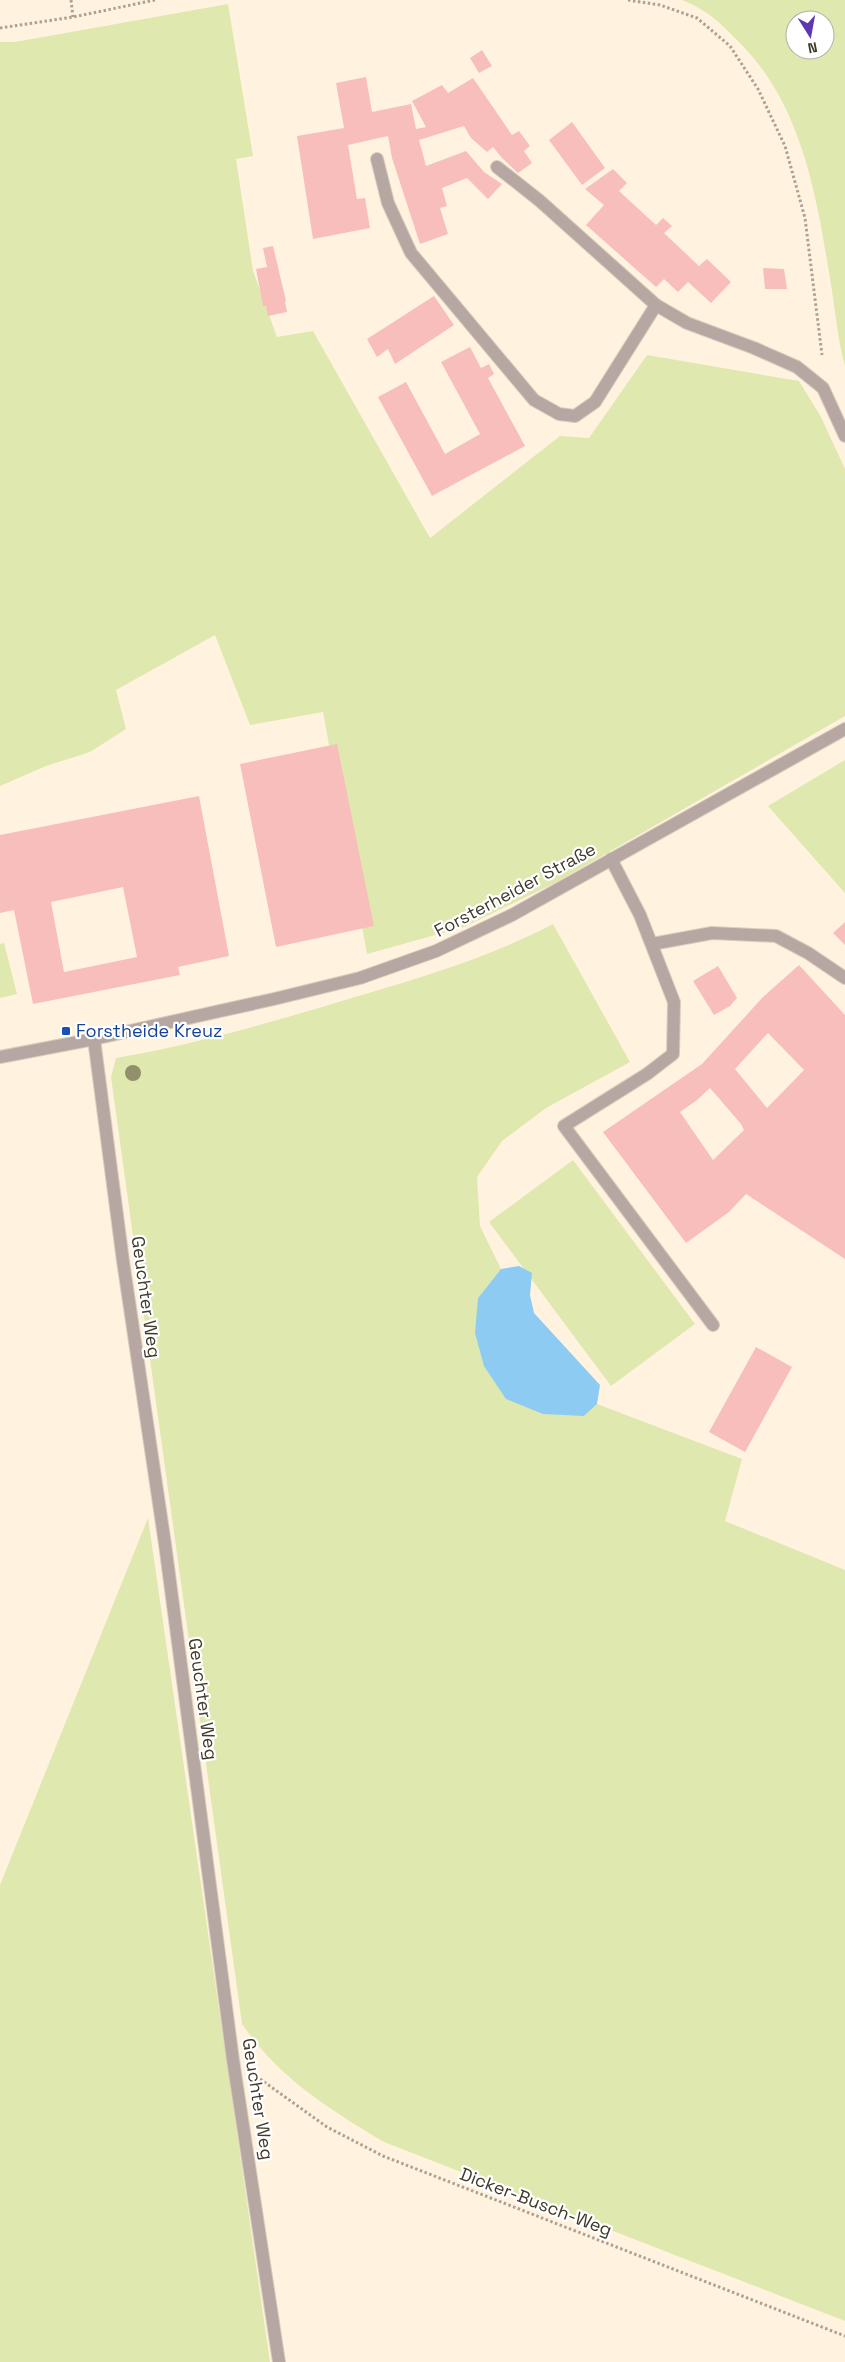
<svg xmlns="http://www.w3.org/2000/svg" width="845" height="2362" font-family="'Space Grotesk',sans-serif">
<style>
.green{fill:#dfe8af;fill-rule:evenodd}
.water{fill:#8dcbf2}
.building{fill:#f8bebb;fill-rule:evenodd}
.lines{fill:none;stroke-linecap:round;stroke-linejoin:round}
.minor-casing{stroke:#d9cebc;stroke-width:14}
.path{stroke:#aca292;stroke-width:3;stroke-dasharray:2.5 2.5;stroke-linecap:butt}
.minor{stroke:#b7a7a2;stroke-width:12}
.tree{fill:#928f6c}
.transit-dot{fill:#1a4fb4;stroke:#fff;stroke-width:2}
.labels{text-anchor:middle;stroke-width:4.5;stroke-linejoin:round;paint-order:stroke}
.street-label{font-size:18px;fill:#40392c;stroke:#fff}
.transit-label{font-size:18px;fill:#164399;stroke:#fff;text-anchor:start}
</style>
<rect width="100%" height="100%" fill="#fff3e0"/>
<g class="green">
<path d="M682 0H845V366C838 341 836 316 832 291 818 205 805 110 742 45 721 24 711 12 682 0ZM795 20H825V50H795Z"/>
<polygon points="228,4 253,156 236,159 253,271 277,337 313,331 430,538 560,436 589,438 647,355 799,381 821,417 845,469 845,716 555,883 464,927 367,954 323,712 250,725 215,635 116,690 126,729 90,752 46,766 0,786 0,42 15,42"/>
<polygon points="845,760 845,893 768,806"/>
<path d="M553 924 630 1062 546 1108 502 1141 477 1177 480 1226 501 1269 478 1298 584 1416 597 1404 742 1459 725 1521 845 1570V2321L384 2142C328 2108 280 2079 242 2024L111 1077 116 1058C197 1044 276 1021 355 997 423 977 490 957 553 924Z"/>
<polygon points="4,943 17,994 0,998 0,944"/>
<polygon points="573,1160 695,1324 611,1386 489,1222"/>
<polygon points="148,1518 270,2362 0,2362 0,1885"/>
</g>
<polygon class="water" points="519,1266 532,1273 530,1295 534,1313 600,1385 597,1404 584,1416 543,1414 506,1399 484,1366 475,1333 478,1298 501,1269"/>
<g class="building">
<polygon points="482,50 492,66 479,73 470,58"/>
<polygon points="366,77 372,112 411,104 416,129 426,127 412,101 442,85 448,93 473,78 512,135 519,131 530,146 524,151 532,163 518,173 502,158 493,147 487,152 471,138 464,126 419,140 426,166 466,151 484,172 502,184 488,199 467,178 442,188 447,206 440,208 448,234 420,244 392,158 388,136 348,145 357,199 365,198 370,228 313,239 297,136 344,128 336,83"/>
<polygon points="572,122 605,168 582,185 549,140"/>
<polygon points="613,169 627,183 619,191 656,225 663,218 672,226 664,233 699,266 707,259 731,282 711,303 688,282 678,292 664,279 656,287 586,225 604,205 585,189"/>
<polygon points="273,246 286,301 285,302 287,312 268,316 266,306 263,306 256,269 267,267 263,248"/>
<polygon points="763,268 784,269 787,289 765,289"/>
<polygon points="434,296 454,325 395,364 388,349 377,357 367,339"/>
<polygon points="470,347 481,368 489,364 494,374 488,378 525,446 432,496 378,397 406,382 445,454 480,434 441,362"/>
<polygon points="337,744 374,926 276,947 240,764"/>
<path d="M199 796 229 956 178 967 180 975 33 1004 14 910 0 913V835ZM123 887 137 957 64 972 51 902Z"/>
<polygon points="845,922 845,945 833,933"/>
<path d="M799 965 845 1015V1259L746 1194 729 1212 686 1243 603 1132 702 1064 763 997ZM768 1033 804 1070 767 1108 735 1069ZM710 1088 741 1124 744 1130 713 1160 680 1112 697 1100Z"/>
<polygon points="718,966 737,998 730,1006 714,1015 693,981"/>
<polygon points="756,1347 792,1367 745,1452 709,1432"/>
</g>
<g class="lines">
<defs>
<g id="minor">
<polyline points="377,159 388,203 411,253 534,400 559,414 575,416 595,402 656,305 687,323 754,348 797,367 823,388 845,436"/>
<polyline points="497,167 540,201 656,305"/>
<polyline points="611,859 640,915 674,1002 673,1054 647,1074 564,1126 713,1325"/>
<polyline points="652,944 712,933 776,936 808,953 845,978"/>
<polyline points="94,1039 123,1261 165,1544 233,2060 279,2362"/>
<polyline points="0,1057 94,1039 274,999 360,978 436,951 512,915 845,729"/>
</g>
</defs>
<use href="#minor" class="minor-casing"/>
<g class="path">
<polyline points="71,0 73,17"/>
<polyline points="628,0 660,5 697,18 730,46 758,89 785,146 805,218 822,355"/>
<polyline points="0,28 73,17 155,0"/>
<polyline points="260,2079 327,2127 383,2156 845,2336"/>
</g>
<use href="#minor" class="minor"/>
</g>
<circle class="tree" cx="133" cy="1073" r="8"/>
<rect class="transit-dot" x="61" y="1026" width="10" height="10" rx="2.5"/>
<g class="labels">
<g class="street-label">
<text transform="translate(515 890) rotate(-28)" y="6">Forsterheider Straße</text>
<text transform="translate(146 1297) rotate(82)" y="6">Geuchter Weg</text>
<text transform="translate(203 1699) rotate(82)" y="6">Geuchter Weg</text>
<text transform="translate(258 2099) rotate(81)" y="6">Geuchter Weg</text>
<text transform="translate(536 2202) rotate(21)" y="6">Dicker-Busch-Weg</text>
</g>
<g class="transit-label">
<text x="76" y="1037">Forstheide Kreuz</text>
</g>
</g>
<g transform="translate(810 35) rotate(169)"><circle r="24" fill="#ffffff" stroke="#b3b0ab"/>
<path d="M0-4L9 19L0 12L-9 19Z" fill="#5c37af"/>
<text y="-8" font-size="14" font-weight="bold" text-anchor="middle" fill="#40392c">N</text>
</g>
</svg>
